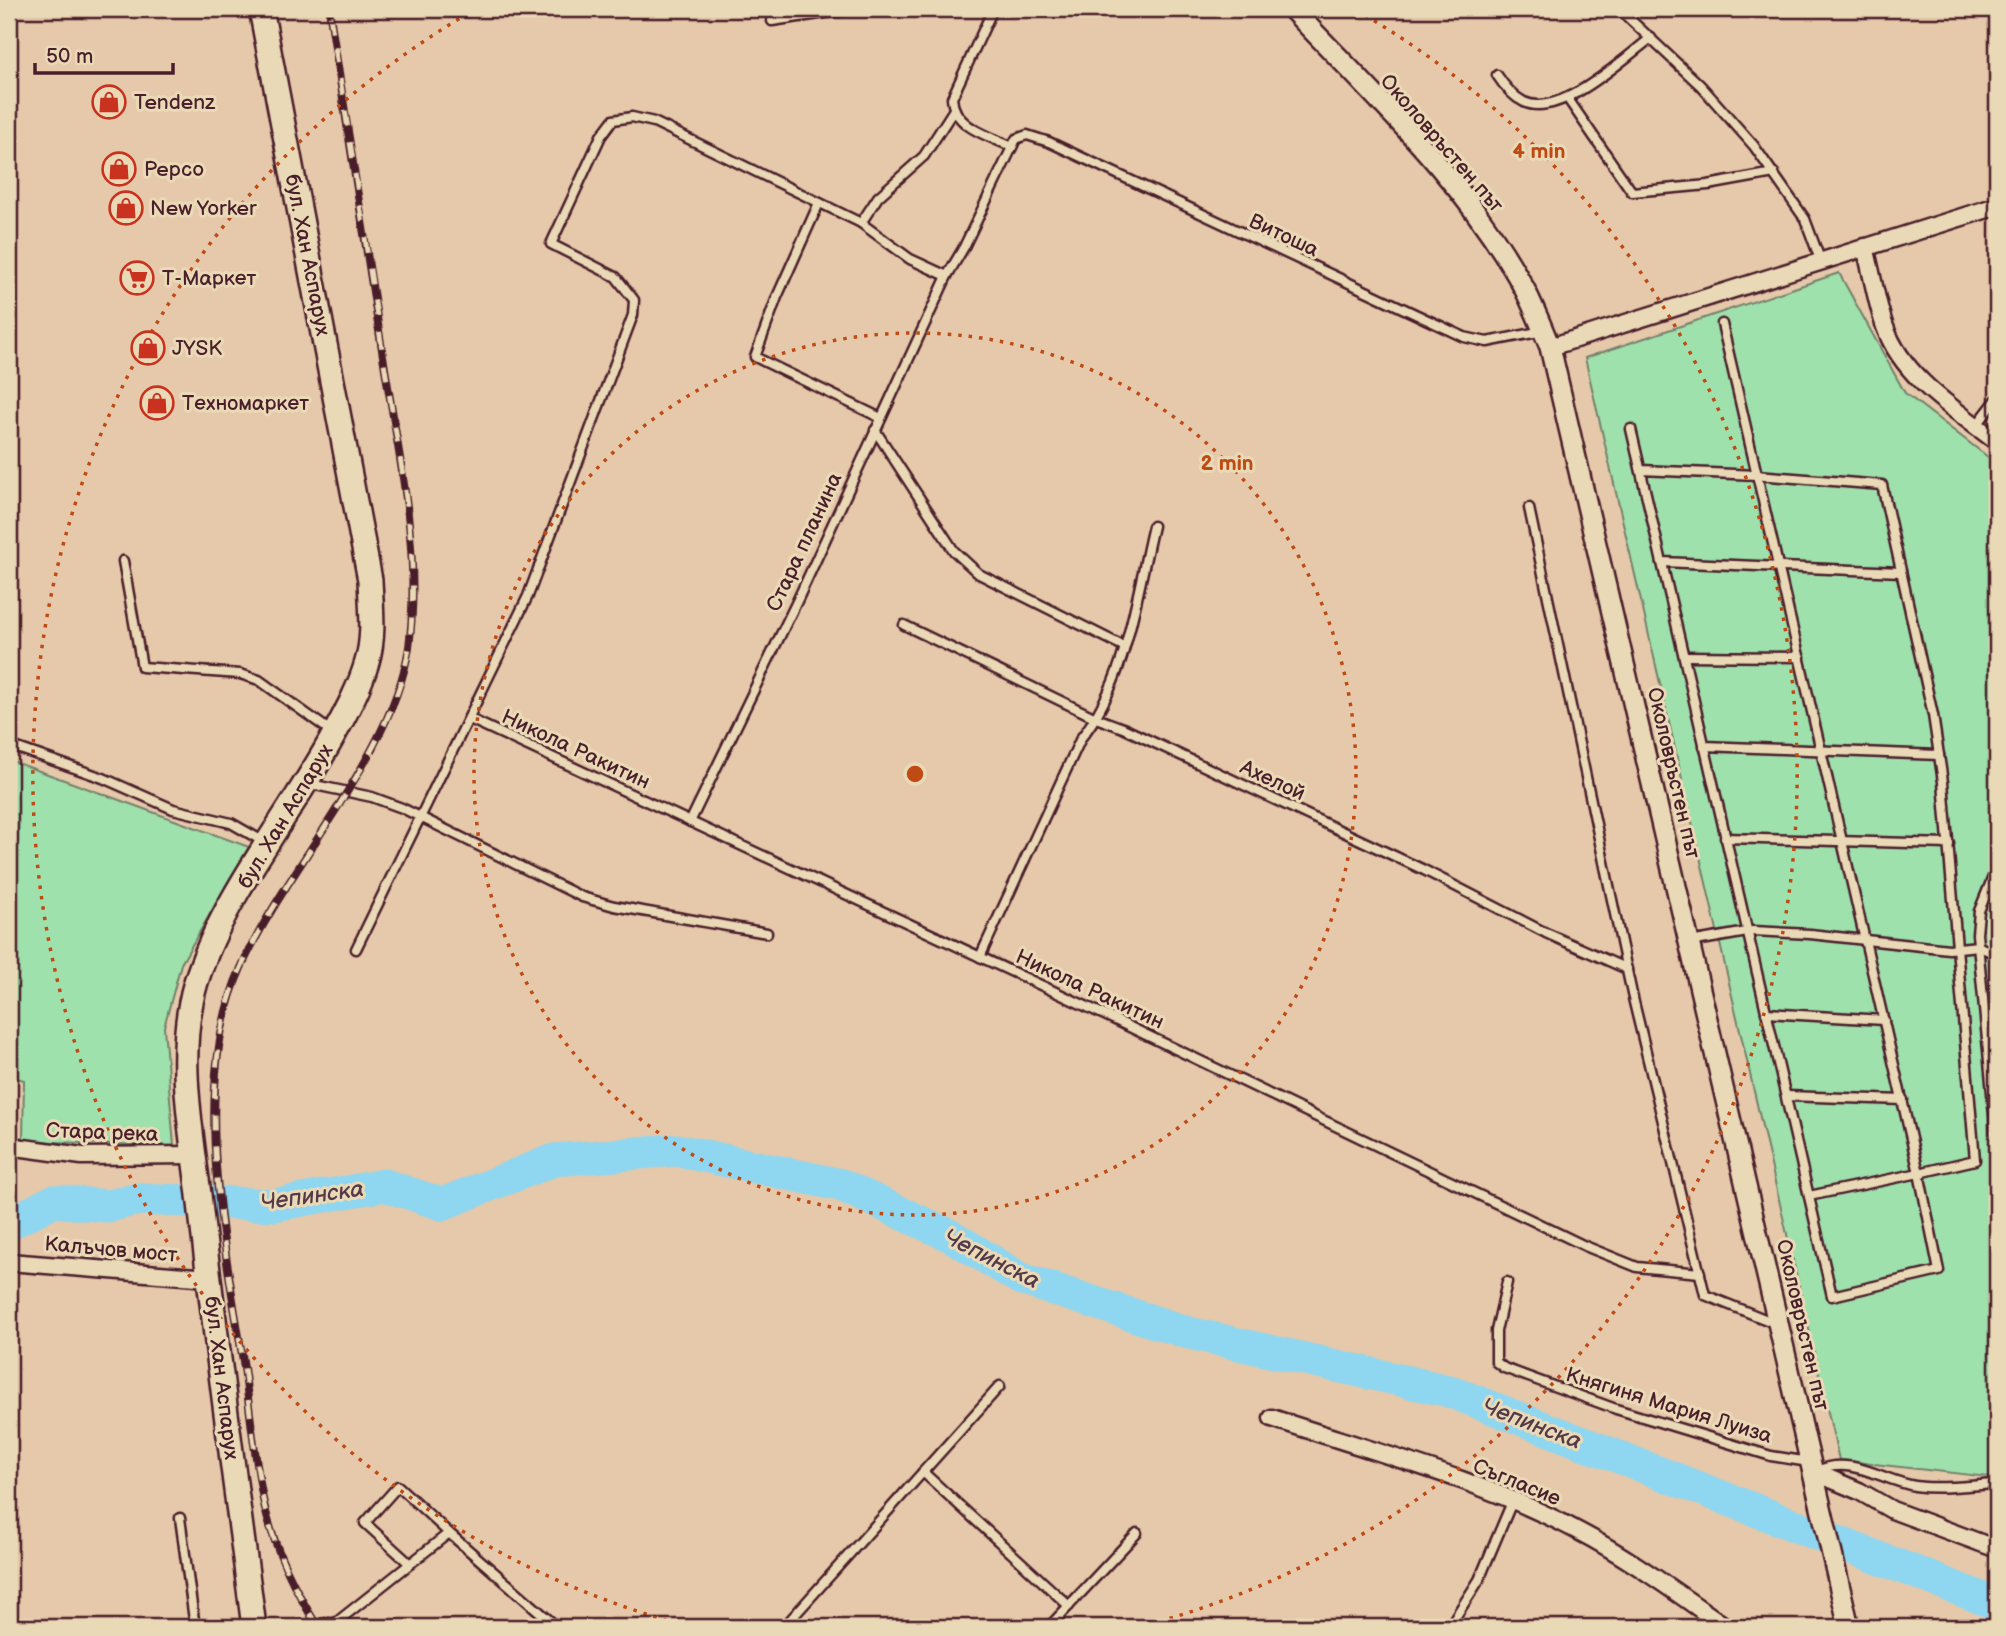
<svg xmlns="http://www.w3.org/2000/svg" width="2006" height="1636" font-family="'Balsamiq Sans',sans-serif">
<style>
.green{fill:#9fe1ac;stroke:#74806c;stroke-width:2}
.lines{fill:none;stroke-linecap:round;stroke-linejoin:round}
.river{stroke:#8fd6f0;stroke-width:33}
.service-casing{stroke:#4a1f2b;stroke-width:13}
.minor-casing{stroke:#4a1f2b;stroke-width:21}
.tertiary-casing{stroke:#4a1f2b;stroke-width:24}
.secondary-casing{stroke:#4a1f2b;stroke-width:28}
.service{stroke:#ead9b6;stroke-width:8}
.minor{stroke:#ead9b6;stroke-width:16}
.tertiary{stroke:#ead9b6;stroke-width:19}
.secondary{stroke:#ead9b6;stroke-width:23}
.rail-casing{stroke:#4a1f2b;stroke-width:8}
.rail{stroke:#ead9b6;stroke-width:5;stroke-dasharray:16;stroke-linecap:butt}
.ring{fill:none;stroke:#c04a14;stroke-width:3.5;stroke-dasharray:3.5 7}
.labels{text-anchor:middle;stroke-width:6;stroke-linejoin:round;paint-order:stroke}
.poi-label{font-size:21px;fill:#4a1f2b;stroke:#ead9b6;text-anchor:start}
.street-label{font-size:21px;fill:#4a1f2b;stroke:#ead9b6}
.water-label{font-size:23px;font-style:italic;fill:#543a49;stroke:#ead9b6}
.centre{fill:#c04a14;stroke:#ead9b6;stroke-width:3.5}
.ring-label{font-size:21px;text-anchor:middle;font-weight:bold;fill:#c04a14;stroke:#ead9b6;stroke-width:6;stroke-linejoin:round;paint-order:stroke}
</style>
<rect width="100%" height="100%" fill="#e5c9aa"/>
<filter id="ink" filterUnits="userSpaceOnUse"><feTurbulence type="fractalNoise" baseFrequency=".0143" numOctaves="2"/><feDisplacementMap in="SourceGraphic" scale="14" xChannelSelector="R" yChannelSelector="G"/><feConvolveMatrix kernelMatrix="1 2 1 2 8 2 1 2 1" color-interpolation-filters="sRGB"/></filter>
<g filter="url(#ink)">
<g class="green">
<polygon points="1839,273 1905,393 1997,464 1997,1478 1839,1460 1585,358"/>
<polygon points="9,760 249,847 181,964 164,1027 174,1146 23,1141 24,1080 9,1076"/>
</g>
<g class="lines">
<polyline class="river" points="9,1224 53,1201 108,1206 139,1199 275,1205 384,1185 442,1204 554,1160 676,1150 841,1185 953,1237 1021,1279 1189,1333 1449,1391 1997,1604"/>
<defs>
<g id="service">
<path d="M993 9 952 98C954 128 988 135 1012 147"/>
<polyline points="1619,9 1701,86 1754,146 1805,219 1821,262"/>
<polyline points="772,21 854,9"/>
<path d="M1497 75C1504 86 1512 96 1524 102 1560 119 1623 59 1651 38"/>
<polyline points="1568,99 1632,192 1708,185 1774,173"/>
<polyline points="819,203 777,297 755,357 881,418"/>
<polyline points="861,223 878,197 924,156 953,111"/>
<polyline points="1722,324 1919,1173 1809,1196"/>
<polyline points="1976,426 1997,399"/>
<polyline points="1631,429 1832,1296 1939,1271 1919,1173 1975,1160 1943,782 1933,715 1882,485 1757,475 1641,470"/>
<polyline points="875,430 954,551 979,574 1123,646"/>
<polyline points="1529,508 1632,994 1705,1295 1777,1324"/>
<polyline points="123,561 142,667 240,674 259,680 332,732"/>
<polyline points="1662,562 1901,572"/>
<polyline points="904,625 1096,718 1123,728 1424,870 1546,933 1627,969"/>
<polyline points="1684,656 1800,657"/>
<polyline points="470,719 1109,1017 1585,1246 1637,1267 1700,1273"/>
<polyline points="9,745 103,778 173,809 231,823 266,843"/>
<polyline points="1704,746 1939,755"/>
<polyline points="310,784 372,797 402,808 582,897 614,906 767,933"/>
<polyline points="690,822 798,599 947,276 964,247 1016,139 1027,135 1049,142 1464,337 1487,342 1543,331"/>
<polyline points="1725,838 1949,844"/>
<polyline points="1997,867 1979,911 1977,934 1997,1146"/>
<polyline points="1690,942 1753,931 1810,934 1949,949 1978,946 1997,955"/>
<polyline points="356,949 528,596 633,315 634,300 616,277 551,244 601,136 613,120 632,117 654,122 861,223 910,259 947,276"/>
<path d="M980 957 1081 738C1127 681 1136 596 1153 526"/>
<polyline points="1766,1013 1884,1020"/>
<polyline points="1786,1096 1903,1100"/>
<polyline points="1507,1282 1496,1331 1496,1362 1504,1368 1616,1409 1771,1456 1809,1462"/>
<path d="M1816 1471C1853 1455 1880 1480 1915 1486 1941 1490 1971 1485 1997 1484"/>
<polyline points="923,1472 1069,1606"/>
<polyline points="180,1518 195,1627"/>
<polyline points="449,1533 557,1627"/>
<polyline points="333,1625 449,1533 398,1486 365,1523 410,1564"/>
<polyline points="784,1627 1000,1386"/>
<polyline points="1049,1627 1137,1533"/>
<polyline points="1449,1627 1479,1580 1512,1502"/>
</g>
<g id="minor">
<path d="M1865 247C1872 273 1876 301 1885 327 1903 378 1956 410 1997 442"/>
<polyline points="1550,347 1997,206"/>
<polyline points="9,1146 82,1156 195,1155"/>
<polyline points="9,1262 209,1278"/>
<path d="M1272 1418C1374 1452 1483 1480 1578 1531 1630 1558 1678 1594 1726 1627"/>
<polyline points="1814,1472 1859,1491 1892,1510 1997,1549"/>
<polyline points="324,1627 341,1627"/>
</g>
<path id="tertiary" d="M1292 9C1374 96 1467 182 1524 288 1534 307 1542 328 1550 347L1849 1627"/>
<path id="secondary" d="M254 1627C236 1489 217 1350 201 1212 193 1137 174 1055 196 982 222 898 287 819 330 742 344 716 359 690 367 662 375 635 371 607 370 580L261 9"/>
</defs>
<use href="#service" class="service-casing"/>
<use href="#minor" class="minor-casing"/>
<use href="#tertiary" class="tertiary-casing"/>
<use href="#secondary" class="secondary-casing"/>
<use href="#service" class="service"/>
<use href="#minor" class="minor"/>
<use href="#tertiary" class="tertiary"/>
<use href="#secondary" class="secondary"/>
<defs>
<path id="rail" d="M318 1627C294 1589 274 1548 264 1504 254 1457 250 1408 243 1361 224 1243 190 1081 241 968 286 867 393 755 409 647 421 554 400 460 385 369 367 249 348 129 329 9"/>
</defs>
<use href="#rail" class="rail-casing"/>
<use href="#rail" class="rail"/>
</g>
</g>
<g class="ring">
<circle cx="915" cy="774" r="441"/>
<path d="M687 1626A882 882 0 0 1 474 10M1356 10A882 882 0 0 1 1143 1626"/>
</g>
<defs>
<symbol id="shop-ring" viewBox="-11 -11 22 22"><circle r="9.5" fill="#ead9b6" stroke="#c8321e" stroke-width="1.5"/><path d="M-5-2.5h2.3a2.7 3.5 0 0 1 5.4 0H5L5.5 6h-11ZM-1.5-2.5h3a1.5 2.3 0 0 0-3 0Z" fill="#c8321e"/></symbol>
<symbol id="supermarket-ring" viewBox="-11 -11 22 22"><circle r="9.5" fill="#ead9b6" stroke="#c8321e" stroke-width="1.5"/><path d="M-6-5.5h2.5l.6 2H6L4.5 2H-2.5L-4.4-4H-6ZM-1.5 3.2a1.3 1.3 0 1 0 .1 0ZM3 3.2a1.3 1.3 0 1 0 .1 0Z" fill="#c8321e"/></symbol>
</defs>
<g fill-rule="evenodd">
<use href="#shop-ring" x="90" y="83" width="38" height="38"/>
<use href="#shop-ring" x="100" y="150" width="38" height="38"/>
<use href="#shop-ring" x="107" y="189" width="38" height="38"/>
<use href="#supermarket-ring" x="118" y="259" width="38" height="38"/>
<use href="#shop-ring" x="129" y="329" width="38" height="38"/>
<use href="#shop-ring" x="138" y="384" width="38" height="38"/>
</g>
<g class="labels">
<g class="poi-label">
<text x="134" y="109">Tendenz</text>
<text x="144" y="176">Pepco</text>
<text x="150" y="215">New Yorker</text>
<text x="162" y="285">Т-Маркет</text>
<text x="172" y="355">JYSK</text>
<text x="182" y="410">Техномаркет</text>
</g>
<g class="street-label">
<text transform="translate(1442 143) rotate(49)" y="7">Околовръстен път</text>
<text transform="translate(1284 235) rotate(25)" y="7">Витоша</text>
<text transform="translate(308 255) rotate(79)" y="7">бул. Хан Аспарух</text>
<text transform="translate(804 542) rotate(-65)" y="7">Стара планина</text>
<text transform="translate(576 749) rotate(25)" y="7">Никола Ракитин</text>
<text transform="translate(1674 773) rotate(77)" y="7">Околовръстен път</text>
<text transform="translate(1273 780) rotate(25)" y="7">Ахелой</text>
<text transform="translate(285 816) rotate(-59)" y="7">бул. Хан Аспарух</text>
<text transform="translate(1090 989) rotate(25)" y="7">Никола Ракитин</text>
<text transform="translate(102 1132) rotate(2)" y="7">Стара река</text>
<text transform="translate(111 1249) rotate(5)" y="7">Калъчов мост</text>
<text transform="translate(1803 1325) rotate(77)" y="7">Околовръстен път</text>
<text transform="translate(222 1378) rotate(83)" y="7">бул. Хан Аспарух</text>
<text transform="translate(1669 1405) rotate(17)" y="7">Княгиня Мария Луиза</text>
<text transform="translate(1517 1482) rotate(22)" y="7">Съгласие</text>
</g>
<g class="water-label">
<text transform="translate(312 1195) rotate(-8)" y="8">Чепинска</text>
<text transform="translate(992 1258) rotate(27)" y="8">Чепинска</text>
<text transform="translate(1532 1423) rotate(21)" y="8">Чепинска</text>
</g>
</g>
<circle cx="915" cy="774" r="10" class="centre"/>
<g class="ring-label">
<text x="1539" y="158">4 min</text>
<text x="1227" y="470">2 min</text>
</g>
<rect width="2006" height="1636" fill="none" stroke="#ead9b6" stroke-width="35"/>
<rect x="18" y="18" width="1971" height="1601" fill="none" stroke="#4a1f2b" stroke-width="2.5" filter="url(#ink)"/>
<path d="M35 63v10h138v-10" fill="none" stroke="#4a1f2b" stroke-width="3.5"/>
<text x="46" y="63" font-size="21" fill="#4a1f2b" stroke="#ead9b6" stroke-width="5" paint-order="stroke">50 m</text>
</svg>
